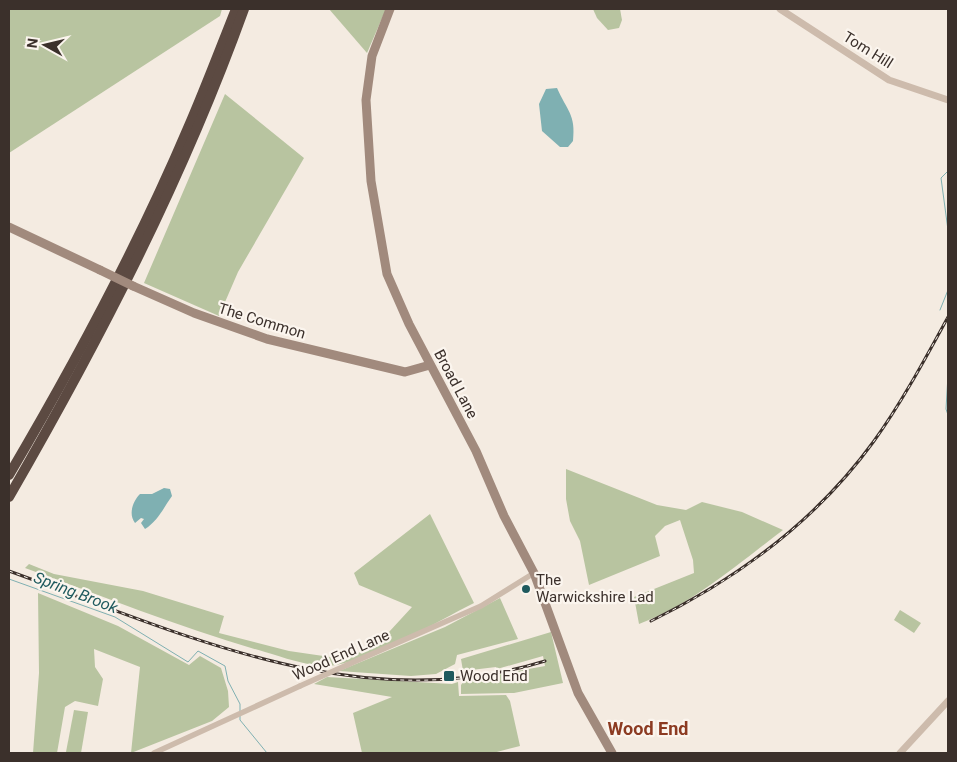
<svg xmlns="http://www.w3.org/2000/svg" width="957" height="762" font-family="Roboto,sans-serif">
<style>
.green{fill:#b8c4a0}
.water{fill:#7fb0b2}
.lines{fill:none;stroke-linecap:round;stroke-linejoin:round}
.stream{stroke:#7fb0b2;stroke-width:1}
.minor{stroke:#cdbbac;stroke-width:5.5}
.tertiary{stroke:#cdbbac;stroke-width:7}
.secondary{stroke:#a18a7d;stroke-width:9}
.motorway{stroke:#5c4a42;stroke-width:10}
.rail-casing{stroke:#3b302b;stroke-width:3}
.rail{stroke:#fbf5ee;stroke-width:1;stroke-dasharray:4;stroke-linecap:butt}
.minor-bridge{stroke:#cdbbac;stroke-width:5.5}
.secondary-bridge{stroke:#a18a7d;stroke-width:9}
.poi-dot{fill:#1f5a5e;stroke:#fbf5ee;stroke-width:2}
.labels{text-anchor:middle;stroke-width:4.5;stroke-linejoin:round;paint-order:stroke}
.street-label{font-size:15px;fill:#3b302b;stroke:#fbf5ee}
.poi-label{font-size:15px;fill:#3b302b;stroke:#fbf5ee;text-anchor:start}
.water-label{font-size:16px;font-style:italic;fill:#1f5a5e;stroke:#fbf5ee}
.quarter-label{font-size:18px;font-weight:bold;fill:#8c3b22;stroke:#fbf5ee}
</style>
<rect width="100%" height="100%" fill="#f4ebe1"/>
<g class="green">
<polygon points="9,9 222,9 220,16 9,153"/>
<polygon points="329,9 386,9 367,53"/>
<polygon points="593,9 620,9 622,20 619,28 608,30 597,18"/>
<polygon points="225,94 304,158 238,272 219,316 144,283"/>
<path d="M566 469 657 505 686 510 702 502 742 512 783 530C738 564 693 604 639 624L634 597 694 573 693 560 680 520 665 526 655 536 660 556 589 585 580 541 570 521 566 499Z"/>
<path d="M430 514 474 603C436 622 377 658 336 665 314 669 286 658 265 652 184 629 105 597 25 568L29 564 54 574 143 591 224 616 219 633 289 651 344 659 377 645 412 607 359 585 354 573Z"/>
<polygon points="38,593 118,626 189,665 200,656 221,668 228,691 229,707 212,721 131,753 140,667 94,649 95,667 103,679 98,706 75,701 65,707 57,753 33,753 39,673"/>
<polygon points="500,598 518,639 457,655 455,664 436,674 411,676 339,671 445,627"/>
<polygon points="900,610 921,623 914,633 894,620"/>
<polygon points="551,632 563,683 514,693 461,694 461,685 464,681 545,666 543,656 497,669 496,667 463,671 461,659"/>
<polygon points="327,677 452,684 458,682 459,696 506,695 510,701 520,746 493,753 362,753 353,713 392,697 314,684"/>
<polygon points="74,710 88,712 81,753 66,752"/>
</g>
<g class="water">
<path d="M557 88C567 111 576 114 573 141L568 147H560L542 131 539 104 546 89Z"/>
<path d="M164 488 170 489 172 496C164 507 158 521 145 529L141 523 144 519 141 518 135 523C128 514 133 501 140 494H152Z"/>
</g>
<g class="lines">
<g class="stream">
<polyline points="948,171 941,178 948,230"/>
<polyline points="940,310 948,290"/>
<polyline points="948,375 946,409 948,415"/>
<polyline points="9,579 115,617 188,662 198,651 225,666 228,681 240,704 240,712"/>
<polyline points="240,716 240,720 267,753"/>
</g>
<g class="minor">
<polyline points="347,665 481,606 534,573"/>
<polyline points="154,753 300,686"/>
</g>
<g class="tertiary">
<polyline points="780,9 889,80 948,100"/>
<polyline points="900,753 948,701"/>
</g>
<g class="secondary">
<polyline points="390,9 372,56 366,100 371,181 387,274 409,324 476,451 504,516 534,573 578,693 612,753"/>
<polyline points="9,227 100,270"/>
<polyline points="133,286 194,313 267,339 405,372 430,365"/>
</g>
<g class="motorway">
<path d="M9 475C75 363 137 248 188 128 205 89 220 49 236 9"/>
<path d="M9 497C100 339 182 181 244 9"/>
</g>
<defs>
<g id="rail">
<path d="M9 571C181 633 359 719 545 661"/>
<path d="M651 621C739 578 816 521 874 441 902 402 925 359 948 317"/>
</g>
</defs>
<use href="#rail" class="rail-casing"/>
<use href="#rail" class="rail"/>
<polyline class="minor-bridge" points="300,686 347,665"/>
<polyline class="secondary-bridge" points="100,270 133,286"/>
</g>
<g class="poi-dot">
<circle cx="526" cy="589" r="5"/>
<rect x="443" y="670" width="12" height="12" rx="2.5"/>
</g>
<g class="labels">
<g class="street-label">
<text transform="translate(868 50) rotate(32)" y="5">Tom Hill</text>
<text transform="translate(262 321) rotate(17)" y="5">The Common</text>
<text transform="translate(456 384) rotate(62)" y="5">Broad Lane</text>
<text transform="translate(341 655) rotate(-24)" y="5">Wood End Lane</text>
</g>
<g class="poi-label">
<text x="536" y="585">The<tspan x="536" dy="17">Warwickshire Lad</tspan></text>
<text x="460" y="681">Wood End</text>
</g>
<g class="water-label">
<text transform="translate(76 592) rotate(21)" y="6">Spring Brook</text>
</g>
<g class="quarter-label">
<text x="648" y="735">Wood End</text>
</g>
</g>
<rect width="957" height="762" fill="none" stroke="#3b302b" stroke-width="20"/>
<g transform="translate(45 45) rotate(278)" stroke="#fbf5ee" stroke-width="4" paint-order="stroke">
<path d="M0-4L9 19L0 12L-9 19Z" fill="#3b302b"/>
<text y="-8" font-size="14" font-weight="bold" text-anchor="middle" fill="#3b302b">N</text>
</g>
</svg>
